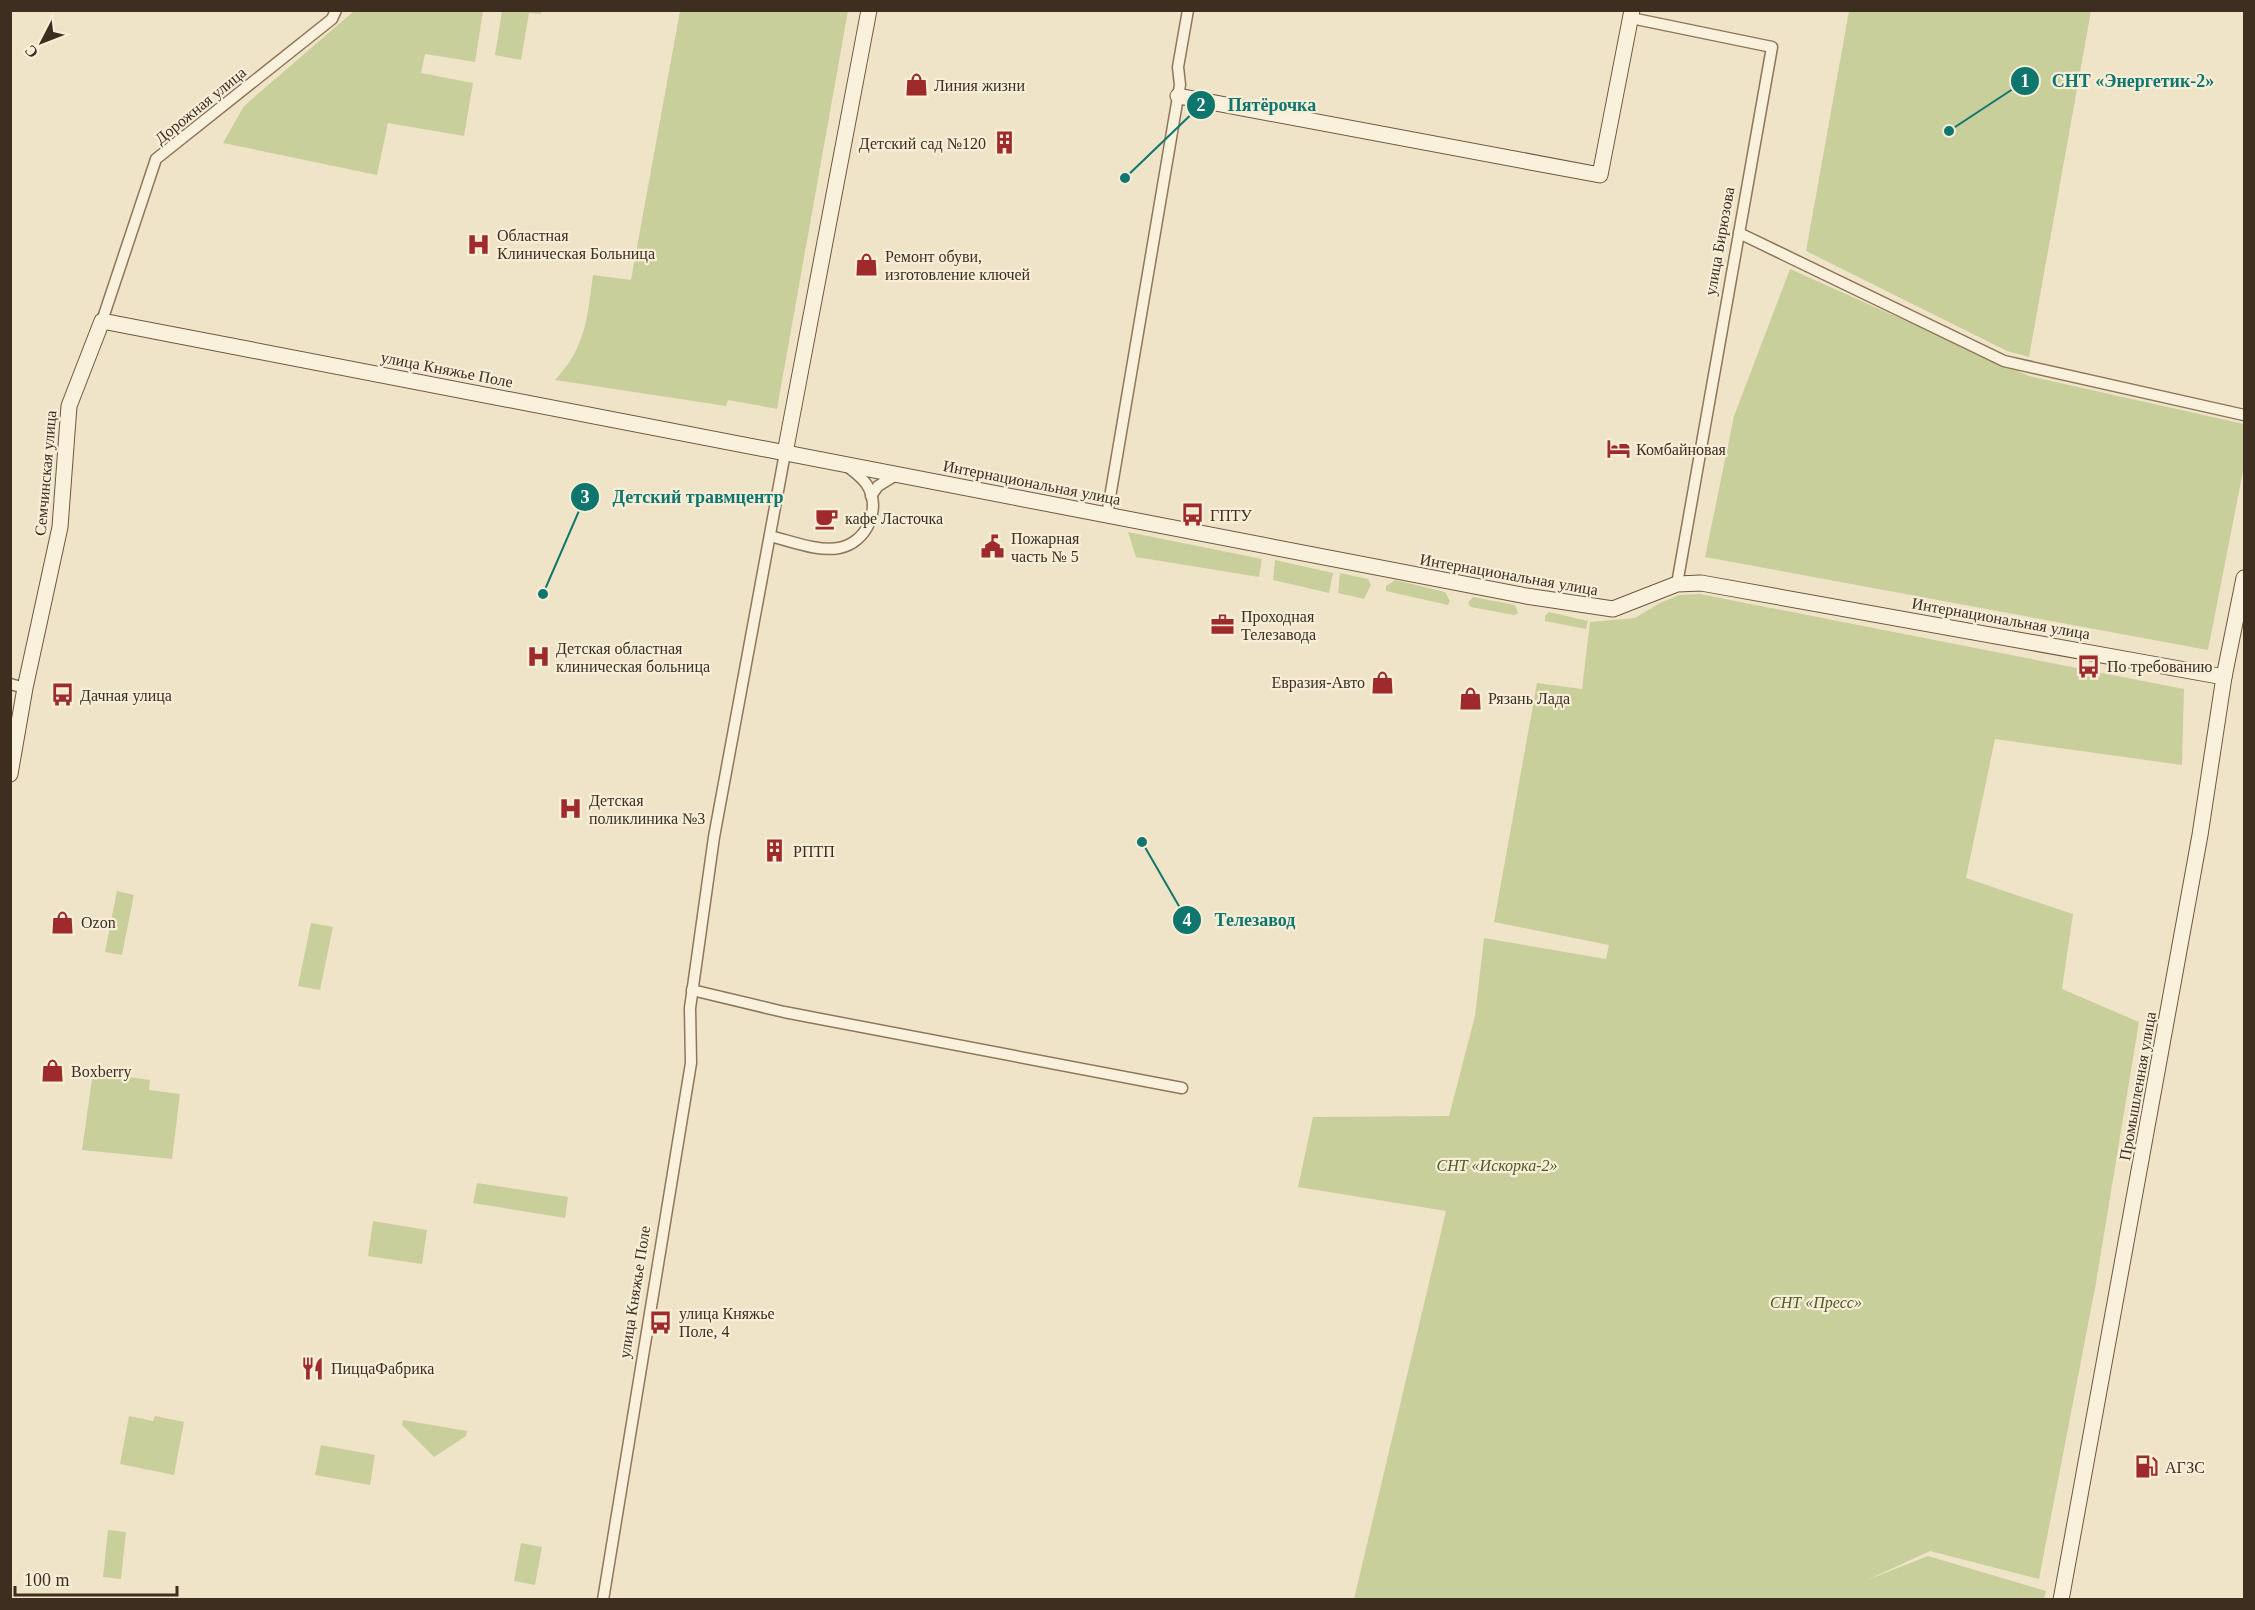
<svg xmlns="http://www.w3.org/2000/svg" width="2255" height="1610" font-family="Georgia,serif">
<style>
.green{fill:#c9cf9b}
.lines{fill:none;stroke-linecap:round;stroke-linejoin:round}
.street-casing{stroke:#8d765c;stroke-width:13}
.secondary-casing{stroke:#6f573f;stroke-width:17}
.street{stroke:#faf1dc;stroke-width:10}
.secondary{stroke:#faf1dc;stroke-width:15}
.labels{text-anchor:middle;stroke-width:4.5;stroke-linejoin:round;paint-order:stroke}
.poi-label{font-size:16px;fill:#3d2e20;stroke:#f7eed8;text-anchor:start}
.street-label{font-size:16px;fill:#3d2e20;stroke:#f7eed8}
.park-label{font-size:16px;font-style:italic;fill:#4d5a26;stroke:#f7eed8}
.leader{fill:none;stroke:#0f766e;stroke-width:2}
.callout-dot{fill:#0f766e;stroke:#f7eed8;stroke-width:2}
.mark-label{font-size:18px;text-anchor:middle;font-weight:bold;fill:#fff}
.callout-label{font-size:18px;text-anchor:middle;font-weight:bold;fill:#0f766e;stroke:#f7eed8;stroke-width:4.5;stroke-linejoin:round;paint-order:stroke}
</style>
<rect width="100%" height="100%" fill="#f0e4c8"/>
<g class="green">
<polygon points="354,11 483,11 475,62 425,54 421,73 473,83 464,136 388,123 377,175 223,143 244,106"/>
<polygon points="502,11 541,11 541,14 529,13 521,60 495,55"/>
<path d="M680 11H848L777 409 728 400 726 406 555 380C586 347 587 318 593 275L631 280Z"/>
<polygon points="1849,11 2091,11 2029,357 2007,351 1806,251"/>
<polygon points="1790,269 2029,376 2244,424 2244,466 2208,650 1705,557 1734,416"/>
<polygon points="1128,532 1262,559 1259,577 1136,557"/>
<polygon points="1275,560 1333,573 1329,593 1273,580"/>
<polygon points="1340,573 1368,579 1371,585 1364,599 1338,593"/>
<polygon points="1395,580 1445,592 1450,601 1448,605 1386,591 1386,586"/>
<polygon points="1700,594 2184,689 2182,765 1995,739 1966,878 2073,914 2062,989 2139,1022 2096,1283 2039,1579 1930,1551 1867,1580 1928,1556 2046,1591 2044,1599 1354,1599 1446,1211 1298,1187 1313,1117 1449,1116 1475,1016 1484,938 1606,959 1609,945 1494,922 1537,683 1582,689 1590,622 1635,618 1660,603 1679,595"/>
<polygon points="1473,597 1515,605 1518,613 1514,615 1471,607 1468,603"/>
<polygon points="1549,612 1588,621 1586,629 1545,621 1545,616"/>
<polygon points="117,891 134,895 122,955 105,952"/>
<polygon points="311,923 333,927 320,990 298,986"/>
<polygon points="93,1072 150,1080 149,1090 180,1094 172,1159 82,1150"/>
<polygon points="477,1183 568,1197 565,1218 473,1203"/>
<polygon points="373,1221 427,1230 422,1264 368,1256"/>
<polygon points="129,1416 153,1421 155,1416 184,1422 174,1475 120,1464"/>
<polygon points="403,1420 467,1431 466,1436 434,1457 402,1425"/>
<polygon points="321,1445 375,1455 370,1485 315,1475"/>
<polygon points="108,1530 126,1532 121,1579 103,1577"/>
<polygon points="521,1543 542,1547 535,1585 514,1581"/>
</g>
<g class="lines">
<defs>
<g id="street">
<polyline points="1631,18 1772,47 1677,584"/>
<polyline points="1739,233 2004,361 2244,415"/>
<polyline points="102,321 156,159 332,19 336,10"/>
<polyline points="871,496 878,486 896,475"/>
<polyline points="1107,515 1180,85 1178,67 1188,10"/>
<path d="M770 536C791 541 818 552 839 548 867 543 882 508 867 485 862 477 854 472 847 466"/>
<polyline points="10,684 25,688"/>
<polyline points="692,990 784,1012 1182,1088"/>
<polyline points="603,1600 691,1063 690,1008 714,837 785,453"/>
</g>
<g id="secondary">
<polyline points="1178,96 1600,175 1632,10"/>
<polyline points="785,453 869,10"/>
<polyline points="10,774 25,688 60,527 69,406 102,321 1526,596 1613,609 1677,584 1701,583 2224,677"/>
<polyline points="2061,1600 2200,835 2224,677 2244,578"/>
</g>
</defs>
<use href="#street" class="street-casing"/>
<use href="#secondary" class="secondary-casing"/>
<use href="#street" class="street"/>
<use href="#secondary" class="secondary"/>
</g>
<defs>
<symbol id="shop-bare" viewBox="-9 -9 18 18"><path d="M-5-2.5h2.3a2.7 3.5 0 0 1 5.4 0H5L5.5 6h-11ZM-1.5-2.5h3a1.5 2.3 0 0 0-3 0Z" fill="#9e2a2b" stroke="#f7eed8" stroke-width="2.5" paint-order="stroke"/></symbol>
<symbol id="building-bare" viewBox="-9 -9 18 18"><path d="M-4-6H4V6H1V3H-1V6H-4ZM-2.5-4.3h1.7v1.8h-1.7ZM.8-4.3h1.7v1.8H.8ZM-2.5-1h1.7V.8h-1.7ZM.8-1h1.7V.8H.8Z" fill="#9e2a2b" stroke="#f7eed8" stroke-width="2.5" paint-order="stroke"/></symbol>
<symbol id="hospital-bare" viewBox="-9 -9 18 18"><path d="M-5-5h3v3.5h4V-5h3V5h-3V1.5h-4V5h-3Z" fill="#9e2a2b" stroke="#f7eed8" stroke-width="2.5" paint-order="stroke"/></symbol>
<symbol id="hotel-bare" viewBox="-9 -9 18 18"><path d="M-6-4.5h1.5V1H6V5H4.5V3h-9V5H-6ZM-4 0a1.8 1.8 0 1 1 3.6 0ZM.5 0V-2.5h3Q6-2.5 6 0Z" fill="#9e2a2b" stroke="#f7eed8" stroke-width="2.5" paint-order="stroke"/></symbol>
<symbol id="bus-bare" viewBox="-9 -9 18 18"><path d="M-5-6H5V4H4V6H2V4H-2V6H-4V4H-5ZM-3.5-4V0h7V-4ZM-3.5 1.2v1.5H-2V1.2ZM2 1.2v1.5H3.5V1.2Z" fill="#9e2a2b" stroke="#f7eed8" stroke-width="2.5" paint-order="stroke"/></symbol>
<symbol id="cafe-bare" viewBox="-9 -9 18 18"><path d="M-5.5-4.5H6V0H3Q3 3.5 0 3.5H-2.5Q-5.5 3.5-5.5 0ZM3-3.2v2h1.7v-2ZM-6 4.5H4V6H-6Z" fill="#9e2a2b" stroke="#f7eed8" stroke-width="2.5" paint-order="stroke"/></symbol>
<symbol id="civic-bare" viewBox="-9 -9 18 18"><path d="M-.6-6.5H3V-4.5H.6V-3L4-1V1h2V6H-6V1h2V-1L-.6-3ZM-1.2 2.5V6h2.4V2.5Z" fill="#9e2a2b" stroke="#f7eed8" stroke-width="2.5" paint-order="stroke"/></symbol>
<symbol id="office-bare" viewBox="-9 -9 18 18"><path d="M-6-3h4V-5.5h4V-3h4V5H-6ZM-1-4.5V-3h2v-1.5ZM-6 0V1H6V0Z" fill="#9e2a2b" stroke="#f7eed8" stroke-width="2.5" paint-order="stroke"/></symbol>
<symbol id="restaurant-bare" viewBox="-9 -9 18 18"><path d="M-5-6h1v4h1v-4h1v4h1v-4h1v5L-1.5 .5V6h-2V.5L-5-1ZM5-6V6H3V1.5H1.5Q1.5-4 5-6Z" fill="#9e2a2b" stroke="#f7eed8" stroke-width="2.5" paint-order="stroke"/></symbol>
<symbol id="fuel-bare" viewBox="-9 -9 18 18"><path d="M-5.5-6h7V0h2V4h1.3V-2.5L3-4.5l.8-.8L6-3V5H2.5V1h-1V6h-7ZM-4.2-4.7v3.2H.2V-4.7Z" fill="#9e2a2b" stroke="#f7eed8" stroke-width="2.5" paint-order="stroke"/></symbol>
</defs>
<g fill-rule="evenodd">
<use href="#shop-bare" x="900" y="68" width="33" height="33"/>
<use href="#building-bare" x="988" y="126" width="33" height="33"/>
<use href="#hospital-bare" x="462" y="228" width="33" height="33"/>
<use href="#shop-bare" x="850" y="248" width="33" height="33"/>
<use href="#hotel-bare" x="1602" y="432" width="33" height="33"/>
<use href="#bus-bare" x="1176" y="498" width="33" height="33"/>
<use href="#cafe-bare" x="810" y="502" width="33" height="33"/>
<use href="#civic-bare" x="976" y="530" width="33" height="33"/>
<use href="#office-bare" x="1206" y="608" width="33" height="33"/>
<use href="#hospital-bare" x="522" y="640" width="33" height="33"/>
<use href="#bus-bare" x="2072" y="650" width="33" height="33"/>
<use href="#shop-bare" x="1366" y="666" width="33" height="33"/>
<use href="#bus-bare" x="46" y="678" width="33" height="33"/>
<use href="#shop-bare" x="1454" y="682" width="33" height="33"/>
<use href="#hospital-bare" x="554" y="792" width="33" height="33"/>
<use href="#building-bare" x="758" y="834" width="33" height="33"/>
<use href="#shop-bare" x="46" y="906" width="33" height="33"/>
<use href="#shop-bare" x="36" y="1054" width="33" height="33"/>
<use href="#bus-bare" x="644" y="1306" width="33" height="33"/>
<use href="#restaurant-bare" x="296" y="1352" width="33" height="33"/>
<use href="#fuel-bare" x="2130" y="1450" width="33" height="33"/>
</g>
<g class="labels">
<g class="poi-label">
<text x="934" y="91">Линия жизни</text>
<text x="986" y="149" text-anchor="end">Детский сад №120</text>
<text x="497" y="241">Областная<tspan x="497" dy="18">Клиническая Больница</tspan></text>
<text x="885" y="262">Ремонт обуви,<tspan x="885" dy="18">изготовление ключей</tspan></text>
<text x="1636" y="455">Комбайновая</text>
<text x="1210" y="521">ГПТУ</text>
<text x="845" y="524">кафе Ласточка</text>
<text x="1011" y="544">Пожарная<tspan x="1011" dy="18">часть № 5</tspan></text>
<text x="1241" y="622">Проходная<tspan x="1241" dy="18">Телезавода</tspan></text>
<text x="556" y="654">Детская областная<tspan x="556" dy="18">клиническая больница</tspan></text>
<text x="2107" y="672">По требованию</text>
<text x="1365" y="688" text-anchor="end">Евразия-Авто</text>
<text x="80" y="701">Дачная улица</text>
<text x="1488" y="704">Рязань Лада</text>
<text x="589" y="806">Детская<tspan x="589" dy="18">поликлиника №3</tspan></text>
<text x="793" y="857">РПТП</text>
<text x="81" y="928">Ozon</text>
<text x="71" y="1077">Boxberry</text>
<text x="679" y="1319">улица Княжье<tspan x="679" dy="18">Поле, 4</tspan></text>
<text x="331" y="1374">ПиццаФабрика</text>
<text x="2165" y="1473">АГЗС</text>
</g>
<g class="street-label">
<text transform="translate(200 105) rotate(-39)" y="6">Дорожная улица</text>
<text transform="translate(1719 241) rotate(-80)" y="6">улица Бирюзова</text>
<text transform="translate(447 369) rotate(11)" y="6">улица Княжье Поле</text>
<text transform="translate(45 473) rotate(-85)" y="6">Семчинская улица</text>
<text transform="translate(1032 482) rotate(11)" y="6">Интернациональная улица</text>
<text transform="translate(1509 574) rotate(10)" y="6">Интернациональная улица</text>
<text transform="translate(2001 618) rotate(10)" y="6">Интернациональная улица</text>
<text transform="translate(2137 1086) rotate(-80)" y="6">Промышленная улица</text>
<text transform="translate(634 1292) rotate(-81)" y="6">улица Княжье Поле</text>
</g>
<g class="park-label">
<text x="1497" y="1171">СНТ «Искорка-2»</text>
<text x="1816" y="1308">СНТ «Пресс»</text>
</g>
</g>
<path class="leader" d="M1949 131L2025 81M1125 178L1201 105M543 594L585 497M1142 842L1187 920"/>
<g class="callout-dot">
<circle cx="1949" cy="131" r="6"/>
<circle cx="1125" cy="178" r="6"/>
<circle cx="543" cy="594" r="6"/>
<circle cx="1142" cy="842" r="6"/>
<circle cx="2025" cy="81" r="15"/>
<circle cx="1201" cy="105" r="15"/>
<circle cx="585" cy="497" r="15"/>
<circle cx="1187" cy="920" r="15"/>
</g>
<g class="mark-label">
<text x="2025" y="87">1</text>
<text x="1201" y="111">2</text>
<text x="585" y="503">3</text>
<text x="1187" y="926">4</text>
</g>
<g class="callout-label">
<text x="2133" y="87">СНТ «Энергетик-2»</text>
<text x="1272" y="111">Пятёрочка</text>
<text x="698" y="503">Детский травмцентр</text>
<text x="1255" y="926">Телезавод</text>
</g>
<rect width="2255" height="1610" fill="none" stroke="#3d2e20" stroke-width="24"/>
<g transform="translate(42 42) rotate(228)" stroke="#f7eed8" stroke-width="4.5" paint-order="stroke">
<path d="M0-4.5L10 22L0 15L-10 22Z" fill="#3d2e20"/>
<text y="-9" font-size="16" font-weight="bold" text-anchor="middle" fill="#3d2e20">С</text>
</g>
<path d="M15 1586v9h162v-9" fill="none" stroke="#3d2e20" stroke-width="3"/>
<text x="24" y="1586" font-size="18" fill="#3d2e20" stroke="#f7eed8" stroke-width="4.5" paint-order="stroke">100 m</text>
</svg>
